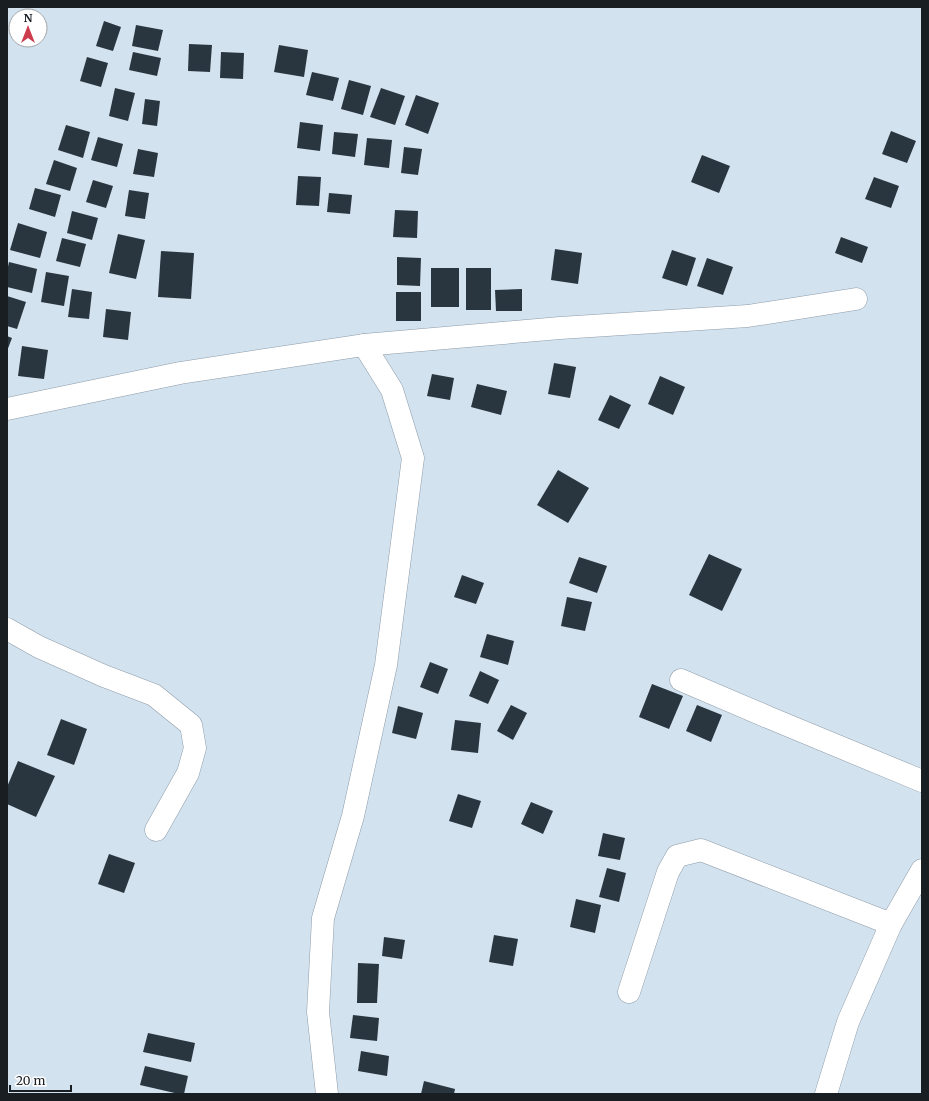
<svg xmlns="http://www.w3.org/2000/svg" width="929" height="1101" font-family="Merriweather,serif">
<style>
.building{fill:#293640}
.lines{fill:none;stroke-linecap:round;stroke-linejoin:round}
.minor-casing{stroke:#8e9ca9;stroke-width:23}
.minor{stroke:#fff;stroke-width:22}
</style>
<rect width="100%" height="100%" fill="#d3e2ef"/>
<g class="building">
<polygon points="104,21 121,27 113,51 96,46"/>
<polygon points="136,25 163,30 158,51 132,46"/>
<polygon points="189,44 212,45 210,72 188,71"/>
<polygon points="279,45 308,50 304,77 274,72"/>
<polygon points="133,52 161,58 157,76 129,70"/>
<polygon points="221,52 244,53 243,79 220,78"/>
<polygon points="87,57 108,63 101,87 80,81"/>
<polygon points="312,72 339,78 333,101 306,95"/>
<polygon points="349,80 371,86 363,115 341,109"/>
<polygon points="115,88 135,93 128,121 109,116"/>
<polygon points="381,88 405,96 395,125 370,117"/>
<polygon points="416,95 439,103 428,134 405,125"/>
<polygon points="145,99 160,101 157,126 142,124"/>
<polygon points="300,122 323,125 320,151 297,148"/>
<polygon points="66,125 90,132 83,158 58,150"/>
<polygon points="891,131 916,141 907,163 882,154"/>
<polygon points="334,132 358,134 355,157 332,154"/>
<polygon points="98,137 123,144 117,167 91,160"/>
<polygon points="367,138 392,140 389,168 364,165"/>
<polygon points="404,147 422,149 418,175 401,173"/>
<polygon points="138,149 158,153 154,177 133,174"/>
<polygon points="702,155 730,166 719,193 691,182"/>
<polygon points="54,160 77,168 70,191 46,184"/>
<polygon points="298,176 321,177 319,206 296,205"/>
<polygon points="874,177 899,186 891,208 865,199"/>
<polygon points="93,180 113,186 106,208 86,202"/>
<polygon points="35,188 61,195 55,217 29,209"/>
<polygon points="129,190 149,193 145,219 125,216"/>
<polygon points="329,193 352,195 350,214 327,212"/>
<polygon points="395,210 418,211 417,238 393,237"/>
<polygon points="72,211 98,218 92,240 67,233"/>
<polygon points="18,223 47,232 40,258 10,250"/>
<polygon points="118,234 145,240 136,279 109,273"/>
<polygon points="841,237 868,247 862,263 835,253"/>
<polygon points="62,238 86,244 80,267 56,261"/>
<polygon points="555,249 582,253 578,284 551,280"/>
<polygon points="672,250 696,258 687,286 662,278"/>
<polygon points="161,251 194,253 191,299 158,297"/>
<polygon points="397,257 421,258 420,286 397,285"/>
<polygon points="707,258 733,267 723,295 697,286"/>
<polygon points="9,262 37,269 32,293 7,287 7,271"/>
<rect x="431" y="268" width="28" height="39"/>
<rect x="466" y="268" width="25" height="42"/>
<polygon points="46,272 69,276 64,306 41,302"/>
<polygon points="72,289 92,292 89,319 68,317"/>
<polygon points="522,289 522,311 496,311 495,290"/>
<rect x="396" y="292" width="25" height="29"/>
<polygon points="7,296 26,302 17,329 7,326"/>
<polygon points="106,309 131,312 128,340 103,337"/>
<polygon points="7,336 12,338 7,351"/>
<polygon points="22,346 48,350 44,379 18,376"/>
<polygon points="554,363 576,367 570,398 548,394"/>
<polygon points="432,374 454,378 450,400 427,396"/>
<polygon points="660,376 685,387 673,415 648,404"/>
<polygon points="477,384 507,391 501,415 471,407"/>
<polygon points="610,395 631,405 619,429 598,420"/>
<polygon points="558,470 589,488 568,523 537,505"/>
<polygon points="709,554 742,569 722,611 689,595"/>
<polygon points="579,557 607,566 597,593 569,583"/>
<polygon points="462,575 484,583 476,604 454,597"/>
<polygon points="567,597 592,602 585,631 561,626"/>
<polygon points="487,634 514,641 508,665 480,657"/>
<polygon points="430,662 448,669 438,694 420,687"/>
<polygon points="480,671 499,680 488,704 469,696"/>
<polygon points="652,684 683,696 669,729 639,717"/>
<polygon points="511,705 527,713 513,740 497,731"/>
<polygon points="697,705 722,715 711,742 686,731"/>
<polygon points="398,706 423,713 416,739 392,733"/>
<polygon points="61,719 87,729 74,765 47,755"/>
<polygon points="455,720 481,723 478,753 451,750"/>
<polygon points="18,761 55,776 36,817 7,804 7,787"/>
<polygon points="458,794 481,801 472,828 449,821"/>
<polygon points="531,802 553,811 543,834 521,824"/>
<polygon points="603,833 625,838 620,860 598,856"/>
<polygon points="109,854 135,863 124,893 98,884"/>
<polygon points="607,868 626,873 619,902 599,897"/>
<polygon points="576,899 601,905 595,933 570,927"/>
<polygon points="494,935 518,939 513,966 489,962"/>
<polygon points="384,937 405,940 402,959 382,956"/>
<polygon points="358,963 379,964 377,1003 357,1003"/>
<polygon points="353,1015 379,1018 377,1041 350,1038"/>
<polygon points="148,1033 195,1043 191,1062 143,1052"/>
<polygon points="361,1051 389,1056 387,1076 358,1071"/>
<polygon points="145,1066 188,1076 184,1094 179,1094 140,1085"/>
<polygon points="424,1081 455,1089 454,1094 421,1094"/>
</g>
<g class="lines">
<defs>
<g id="minor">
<polyline points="7,409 180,373 364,345 560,328 748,316 856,299"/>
<polyline points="7,629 39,647 104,676 154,695 191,725 195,748 188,773 156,830"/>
<polyline points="681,680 770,718 922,781"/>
<polyline points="629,992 668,872 677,856 701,850 891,924"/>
<polyline points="327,1094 318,1012 323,918 353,816 386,665 413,458 392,390 364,345"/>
<polyline points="826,1094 848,1022 891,924 922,870"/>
</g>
</defs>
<use href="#minor" class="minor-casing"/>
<use href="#minor" class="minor"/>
</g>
<rect width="929" height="1101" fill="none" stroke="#191e23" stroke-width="16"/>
<g transform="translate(28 28)"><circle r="19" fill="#ffffff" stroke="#a3a5a7"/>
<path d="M0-3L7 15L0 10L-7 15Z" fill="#cc3c4d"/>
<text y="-6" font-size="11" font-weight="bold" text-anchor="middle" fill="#191e23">N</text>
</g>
<path d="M10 1085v6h61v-6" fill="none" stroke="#191e23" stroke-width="2"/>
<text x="16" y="1085" font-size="12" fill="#191e23" stroke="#ffffff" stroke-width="3" paint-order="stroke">20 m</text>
</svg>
